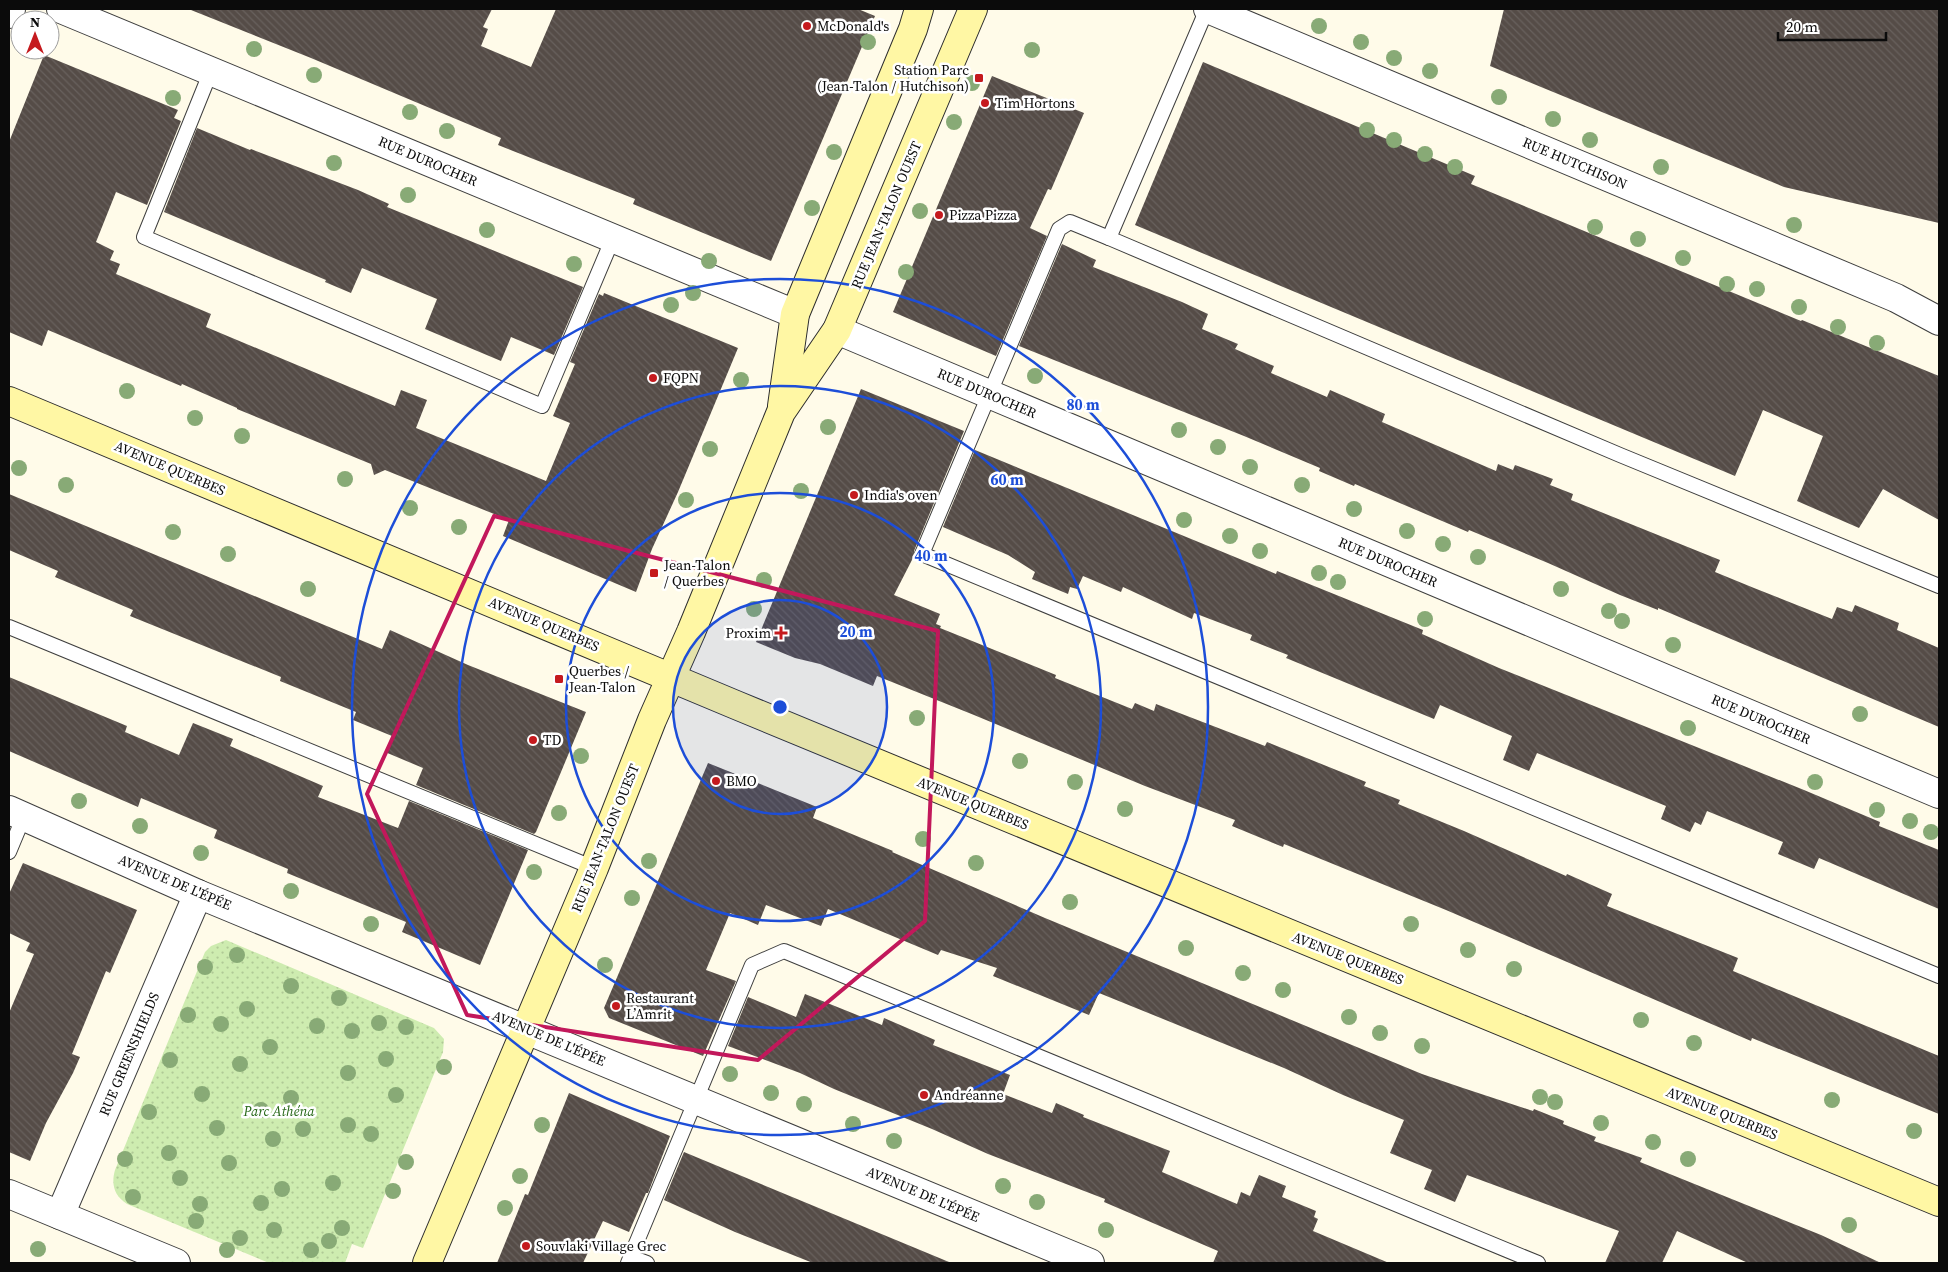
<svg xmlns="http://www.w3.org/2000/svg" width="1948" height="1272" font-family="'Source Serif 4',serif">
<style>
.park{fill:url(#park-dots)}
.building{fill:url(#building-back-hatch)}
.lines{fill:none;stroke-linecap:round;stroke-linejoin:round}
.lane-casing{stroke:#3e3e3e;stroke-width:16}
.street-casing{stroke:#3e3e3e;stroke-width:30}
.secondary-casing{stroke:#2d2d2d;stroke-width:30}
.lane{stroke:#fff;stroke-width:14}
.street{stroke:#fff;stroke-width:28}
.secondary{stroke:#fff7a4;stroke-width:28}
.tree{fill:#88aa76}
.marked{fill:none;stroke:#c2185b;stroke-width:4;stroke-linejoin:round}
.ring{fill:none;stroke:#1d4ed8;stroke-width:2.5}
.poi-dot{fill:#c51a1e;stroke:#fff;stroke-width:2}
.labels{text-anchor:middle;stroke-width:5;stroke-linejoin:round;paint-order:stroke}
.poi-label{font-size:14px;fill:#0b0b0b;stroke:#fff;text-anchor:start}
.street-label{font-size:14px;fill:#0b0b0b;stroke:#fff}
.park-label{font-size:14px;font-style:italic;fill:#266717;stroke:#fff}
.centre{fill:#1d4ed8;stroke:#fff;stroke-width:2.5}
.ring-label{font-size:15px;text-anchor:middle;font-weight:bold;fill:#1d4ed8;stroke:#fff;stroke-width:5;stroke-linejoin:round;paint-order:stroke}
</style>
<defs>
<pattern id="park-dots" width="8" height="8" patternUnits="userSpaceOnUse" patternTransform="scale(1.25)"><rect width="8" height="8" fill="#ceecb0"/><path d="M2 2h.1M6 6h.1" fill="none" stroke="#b0c996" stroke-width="1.8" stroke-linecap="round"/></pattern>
<pattern id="building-back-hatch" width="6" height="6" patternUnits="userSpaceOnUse" patternTransform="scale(1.25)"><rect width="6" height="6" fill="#554c47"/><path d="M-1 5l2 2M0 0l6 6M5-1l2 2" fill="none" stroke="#68615d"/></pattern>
</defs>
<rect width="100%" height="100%" fill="#fffbe9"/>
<path class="park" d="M226 940 434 1028 444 1039 443 1052 363 1248 352 1244 345 1263H269L127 1204C114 1196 111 1184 115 1170L205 952 211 946Z"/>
<g class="building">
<polygon points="192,9 492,9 483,27 488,29 481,46 531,67 556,9 858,9 875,16 771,261 633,204 635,199 498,145 501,138 311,58 191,10"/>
<polygon points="1504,9 1939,9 1939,223 1784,187 1490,66"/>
<polygon points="44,55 178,110 174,118 181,121 147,205 116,192 96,242 114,251 110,260 120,264 116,274 211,314 206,327 395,406 401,390 427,400 416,428 546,481 570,423 553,416 575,364 570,362 599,294 603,296 604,293 738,348 678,492 652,549 636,592 503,536 509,520 385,470 374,475 371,464 237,409 237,408 182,384 181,386 48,330 42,346 9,332 9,142"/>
<polygon points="1203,62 1475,176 1471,184 1801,321 1802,320 1939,376 1939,520 1883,489 1859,528 1797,501 1823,436 1763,410 1735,476 1135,225"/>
<polygon points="992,76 1084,113 1051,190 1048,189 1030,228 1047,236 996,356 893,312"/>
<polygon points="197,128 250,150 251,149 358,190 389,204 387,207 583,287 554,355 511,337 501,361 425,329 437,299 362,268 351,293 325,282 326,280 164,212"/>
<polygon points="1062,244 1096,260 1093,267 1182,302 1208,314 1202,329 1238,344 1235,349 1274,366 1271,373 1327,397 1330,390 1385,414 1382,422 1496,471 1498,464 1513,470 1515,465 1553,479 1550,485 1573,494 1571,500 1720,560 1715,572 1754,588 1832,619 1837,607 1852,612 1855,605 1899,623 1897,630 1939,648 1939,727 1658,608 1658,610 1620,595 1548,563 1469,530 1468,532 1355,484 1354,486 1319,471 1320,468 1244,436 1019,346"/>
<polygon points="861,389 964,431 914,551 914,556 894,595 940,614 936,624 941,626 940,628 1056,675 1055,678 1132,709 1135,703 1154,711 1156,704 1265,746 1267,742 1366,782 1364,786 1400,800 1398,804 1464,831 1566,876 1567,874 1612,894 1607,906 1738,958 1733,971 1939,1056 1939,1114 1752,1038 1751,1041 1446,910 1284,844 1283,847 1232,826 1235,820 1145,786 974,715 877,676 873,686 820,664 795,658 756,642"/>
<polygon points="975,450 1276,574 1277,571 1423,630 1422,634 1499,668 1804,790 1880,822 1879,826 1939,850 1939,909 1819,858 1814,869 1778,854 1783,842 1707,811 1701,825 1695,822 1690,832 1661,819 1666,806 1537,753 1529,771 1503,760 1512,736 1440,705 1434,719 1286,658 1288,655 1250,640 1252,635 1194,613 1192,619 1123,587 1121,592 1083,576 1077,589 1070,587 1068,594 1032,579 1035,572 1008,555 943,527"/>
<polygon points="9,494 382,649 390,630 468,665 586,712 536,832 534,834 416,785 423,768 385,752 392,736 353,720 356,712 280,681 281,677 130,616 133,610 55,577 58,571 9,550"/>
<polygon points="9,677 127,726 125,732 179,755 193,723 233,739 230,746 323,786 318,797 398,828 409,801 528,850 480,965 402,932 406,922 287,873 288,869 214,838 217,830 141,798 138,807 9,751"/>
<polygon points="708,763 817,807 813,818 893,851 892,852 1045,918 1422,1074 1463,1088 1533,1111 1534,1109 1564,1121 1563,1124 1596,1137 1594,1141 1642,1158 1640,1162 1821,1235 1881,1263 1748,1263 1677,1231 1662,1263 1605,1263 1619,1231 1467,1175 1455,1202 1424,1189 1432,1170 1390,1153 1404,1120 1343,1095 1284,1068 1099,993 1089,1015 993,976 997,968 941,950 938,955 828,909 821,926 766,905 758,925 730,913 706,970 736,981 703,1056 609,1018 604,1008"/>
<polygon points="23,863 137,910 110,973 106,971 72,1054 80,1057 73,1073 46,1123 30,1161 9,1152 9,1013 34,954 26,951 30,943 9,933 9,894"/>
<polygon points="805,994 882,1025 884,1018 935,1040 933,1045 1010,1075 1003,1094 1052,1113 1056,1103 1084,1115 1083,1117 1170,1151 1162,1172 1237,1204 1241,1192 1250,1196 1259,1175 1286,1186 1282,1197 1316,1211 1314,1217 1318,1219 1313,1231 1389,1263 1213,1263 1218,1251 1104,1202 1105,1199 988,1154 932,1129 834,1089 800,1073 728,1046 748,997 796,1017"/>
<polygon points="569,1093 670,1136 648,1193 646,1193 629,1232 603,1221 583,1263 497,1263 525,1194 528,1195"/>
<polygon points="684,1152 949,1262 949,1263 813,1263 735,1232 664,1200"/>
</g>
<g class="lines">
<defs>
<g id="lane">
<polyline points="1207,9 1109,238 1620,455 1939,586"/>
<polyline points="211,71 144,237 542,406 613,238"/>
<polyline points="1109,238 1070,222 1059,229 922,554 1939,976"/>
<polyline points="9,627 594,868"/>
<polyline points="9,852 24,816"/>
<polyline points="631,1257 647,1263"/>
<polyline points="628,1263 752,965 784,951 1538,1263"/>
</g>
<g id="street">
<polyline points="61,9 795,314"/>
<polyline points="1208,9 1896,298 1939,321"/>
<polyline points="9,14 11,9"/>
<polyline points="837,330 1939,794"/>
<polyline points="9,810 198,894 1090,1263"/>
<polyline points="9,1194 176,1263"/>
<polyline points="60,1215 198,894"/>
</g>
<g id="secondary">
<polyline points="9,401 736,705 1939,1202"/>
<polyline points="782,406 795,314 913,29 919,9"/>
<polyline points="427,1263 594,868 652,720 691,632 781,412 837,330 973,9"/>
</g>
</defs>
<use href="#lane" class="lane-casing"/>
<use href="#street" class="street-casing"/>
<use href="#secondary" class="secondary-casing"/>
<use href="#lane" class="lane"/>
<use href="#street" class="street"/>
<use href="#secondary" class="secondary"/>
</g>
<g class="tree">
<circle cx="1319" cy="26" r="8"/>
<circle cx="868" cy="42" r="8"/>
<circle cx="1361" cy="42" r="8"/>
<circle cx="254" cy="49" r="8"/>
<circle cx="1032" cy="50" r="8"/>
<circle cx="1394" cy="58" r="8"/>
<circle cx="1430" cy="71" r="8"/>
<circle cx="314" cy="75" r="8"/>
<circle cx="972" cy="83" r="8"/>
<circle cx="1499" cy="97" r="8"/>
<circle cx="173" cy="98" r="8"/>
<circle cx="410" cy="112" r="8"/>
<circle cx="1553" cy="119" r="8"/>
<circle cx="954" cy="122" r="8"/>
<circle cx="1367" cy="130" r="8"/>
<circle cx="447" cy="131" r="8"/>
<circle cx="1394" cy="140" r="8"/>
<circle cx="1590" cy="140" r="8"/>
<circle cx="834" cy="152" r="8"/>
<circle cx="1425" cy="154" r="8"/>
<circle cx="334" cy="163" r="8"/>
<circle cx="1455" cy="167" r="8"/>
<circle cx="1661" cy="167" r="8"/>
<circle cx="408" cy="195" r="8"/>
<circle cx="812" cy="208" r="8"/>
<circle cx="920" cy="211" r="8"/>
<circle cx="1794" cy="225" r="8"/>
<circle cx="1595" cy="227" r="8"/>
<circle cx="487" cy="230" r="8"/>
<circle cx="1638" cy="239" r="8"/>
<circle cx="1683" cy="258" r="8"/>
<circle cx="709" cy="261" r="8"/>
<circle cx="574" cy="264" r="8"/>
<circle cx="906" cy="272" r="8"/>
<circle cx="1727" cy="284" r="8"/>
<circle cx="1757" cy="289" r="8"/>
<circle cx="693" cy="293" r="8"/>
<circle cx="671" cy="305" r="8"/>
<circle cx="1799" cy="307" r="8"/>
<circle cx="1838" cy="327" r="8"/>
<circle cx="1877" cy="343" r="8"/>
<circle cx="1035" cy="376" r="8"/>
<circle cx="741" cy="380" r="8"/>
<circle cx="127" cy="391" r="8"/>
<circle cx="195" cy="418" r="8"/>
<circle cx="828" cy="427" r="8"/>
<circle cx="1179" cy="430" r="8"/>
<circle cx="242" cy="436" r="8"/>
<circle cx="1218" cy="447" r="8"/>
<circle cx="710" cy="449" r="8"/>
<circle cx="1250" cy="467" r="8"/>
<circle cx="19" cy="468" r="8"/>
<circle cx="345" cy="479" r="8"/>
<circle cx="66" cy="485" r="8"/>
<circle cx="1302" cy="485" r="8"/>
<circle cx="801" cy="491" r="8"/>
<circle cx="686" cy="500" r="8"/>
<circle cx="410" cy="508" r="8"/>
<circle cx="1354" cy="509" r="8"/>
<circle cx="1184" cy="520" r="8"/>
<circle cx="459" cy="527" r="8"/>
<circle cx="1407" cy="531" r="8"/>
<circle cx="173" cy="532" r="8"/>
<circle cx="1230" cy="536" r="8"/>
<circle cx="1443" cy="544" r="8"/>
<circle cx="1260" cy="551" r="8"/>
<circle cx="228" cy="554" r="8"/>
<circle cx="1478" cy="557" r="8"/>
<circle cx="1319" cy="573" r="8"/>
<circle cx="764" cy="580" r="8"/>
<circle cx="1338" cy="582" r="8"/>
<circle cx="308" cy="589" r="8"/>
<circle cx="1561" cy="589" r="8"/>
<circle cx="754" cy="609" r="8"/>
<circle cx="1609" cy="611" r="8"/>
<circle cx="1425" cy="619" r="8"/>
<circle cx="1622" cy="621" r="8"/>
<circle cx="1673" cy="645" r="8"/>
<circle cx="1860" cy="714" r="8"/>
<circle cx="917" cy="718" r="8"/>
<circle cx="1688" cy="728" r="8"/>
<circle cx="581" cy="756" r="8"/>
<circle cx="1020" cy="761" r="8"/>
<circle cx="1075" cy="782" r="8"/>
<circle cx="1815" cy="782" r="8"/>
<circle cx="79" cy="801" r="8"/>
<circle cx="1125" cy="809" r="8"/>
<circle cx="1877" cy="810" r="8"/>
<circle cx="559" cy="813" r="8"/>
<circle cx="1910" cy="821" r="8"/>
<circle cx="140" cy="826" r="8"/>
<circle cx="1931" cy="832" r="8"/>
<circle cx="923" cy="839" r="8"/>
<circle cx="201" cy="853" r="8"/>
<circle cx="649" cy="861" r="8"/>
<circle cx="976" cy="863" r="8"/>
<circle cx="534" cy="872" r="8"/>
<circle cx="291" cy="891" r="8"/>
<circle cx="632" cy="898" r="8"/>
<circle cx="1070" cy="902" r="8"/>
<circle cx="371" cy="924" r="8"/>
<circle cx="1411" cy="924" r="8"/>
<circle cx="1186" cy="948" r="8"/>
<circle cx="1468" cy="950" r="8"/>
<circle cx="237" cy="955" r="8"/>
<circle cx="605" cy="965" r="8"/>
<circle cx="205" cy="967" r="8"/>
<circle cx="1514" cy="969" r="8"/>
<circle cx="1243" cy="973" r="8"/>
<circle cx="291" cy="986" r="8"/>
<circle cx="1283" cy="990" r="8"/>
<circle cx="339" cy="998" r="8"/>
<circle cx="247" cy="1009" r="8"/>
<circle cx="188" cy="1015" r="8"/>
<circle cx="1349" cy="1017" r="8"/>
<circle cx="1641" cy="1020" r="8"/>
<circle cx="379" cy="1023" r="8"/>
<circle cx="221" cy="1024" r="8"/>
<circle cx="317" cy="1026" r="8"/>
<circle cx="406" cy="1027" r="8"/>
<circle cx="352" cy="1031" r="8"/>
<circle cx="1380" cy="1033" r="8"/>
<circle cx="1694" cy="1043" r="8"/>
<circle cx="1422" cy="1046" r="8"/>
<circle cx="270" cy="1047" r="8"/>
<circle cx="386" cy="1059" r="8"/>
<circle cx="170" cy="1060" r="8"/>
<circle cx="240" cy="1064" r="8"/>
<circle cx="444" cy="1067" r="8"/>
<circle cx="348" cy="1073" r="8"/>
<circle cx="730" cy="1074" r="8"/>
<circle cx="771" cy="1093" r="8"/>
<circle cx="202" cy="1094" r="8"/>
<circle cx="396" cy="1095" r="8"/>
<circle cx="1540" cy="1097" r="8"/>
<circle cx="291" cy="1098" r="8"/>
<circle cx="1832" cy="1100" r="8"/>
<circle cx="1555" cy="1102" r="8"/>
<circle cx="804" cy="1104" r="8"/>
<circle cx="261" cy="1110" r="8"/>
<circle cx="149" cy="1112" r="8"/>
<circle cx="1601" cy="1123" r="8"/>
<circle cx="853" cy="1124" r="8"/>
<circle cx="348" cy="1125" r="8"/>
<circle cx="542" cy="1125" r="8"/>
<circle cx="217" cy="1128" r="8"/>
<circle cx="303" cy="1129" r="8"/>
<circle cx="1914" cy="1131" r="8"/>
<circle cx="371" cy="1134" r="8"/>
<circle cx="273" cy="1139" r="8"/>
<circle cx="894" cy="1141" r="8"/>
<circle cx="1653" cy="1142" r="8"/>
<circle cx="169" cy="1153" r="8"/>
<circle cx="125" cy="1159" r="8"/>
<circle cx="1688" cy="1159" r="8"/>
<circle cx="406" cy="1162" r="8"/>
<circle cx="229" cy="1163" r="8"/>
<circle cx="520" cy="1176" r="8"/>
<circle cx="180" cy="1178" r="8"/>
<circle cx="333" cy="1183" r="8"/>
<circle cx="1003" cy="1186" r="8"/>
<circle cx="282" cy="1189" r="8"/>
<circle cx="393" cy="1191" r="8"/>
<circle cx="133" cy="1197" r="8"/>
<circle cx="1037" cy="1202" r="8"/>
<circle cx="261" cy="1203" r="8"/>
<circle cx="200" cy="1204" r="8"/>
<circle cx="505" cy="1208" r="8"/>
<circle cx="196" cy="1221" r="8"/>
<circle cx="1849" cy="1225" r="8"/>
<circle cx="342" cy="1228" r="8"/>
<circle cx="274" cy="1230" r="8"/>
<circle cx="1106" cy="1230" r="8"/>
<circle cx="240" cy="1238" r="8"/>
<circle cx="329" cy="1241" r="8"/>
<circle cx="38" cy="1249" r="8"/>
<circle cx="227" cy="1250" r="8"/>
<circle cx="311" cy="1250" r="8"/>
</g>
<path class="marked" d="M494 516 938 631 925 921 758 1060 467 1015 367 794Z"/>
<circle cx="780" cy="707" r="107" fill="#1d4ed8" fill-opacity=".12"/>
<g class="ring">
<circle cx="780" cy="707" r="107"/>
<circle cx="780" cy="707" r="214"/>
<circle cx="780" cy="707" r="321"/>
<circle cx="780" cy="707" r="428"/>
</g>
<g class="poi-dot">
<circle cx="807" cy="26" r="5"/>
<rect x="974" y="73" width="10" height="10" rx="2.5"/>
<circle cx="985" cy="103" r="5"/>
<circle cx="939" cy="215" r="5"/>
<circle cx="653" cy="378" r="5"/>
<circle cx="854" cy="495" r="5"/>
<rect x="649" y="568" width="10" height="10" rx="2.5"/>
<path d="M778.5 625.5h5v5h5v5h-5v5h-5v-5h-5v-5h5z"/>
<rect x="554" y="674" width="10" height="10" rx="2.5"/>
<circle cx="533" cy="740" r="5"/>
<circle cx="716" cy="781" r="5"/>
<circle cx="616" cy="1006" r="5"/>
<circle cx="924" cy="1095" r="5"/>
<circle cx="526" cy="1246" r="5"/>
</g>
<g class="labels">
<g class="poi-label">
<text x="817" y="31">McDonald's</text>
<text x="969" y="75" text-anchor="end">Station Parc<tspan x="969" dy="16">(Jean-Talon / Hutchison)</tspan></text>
<text x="995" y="108">Tim Hortons</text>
<text x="949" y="220">Pizza Pizza</text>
<text x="663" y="383">FQPN</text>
<text x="864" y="500">India's oven</text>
<text x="664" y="570">Jean-Talon<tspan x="664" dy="16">/ Querbes</tspan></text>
<text x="771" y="638" text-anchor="end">Proxim</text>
<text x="569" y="676">Querbes /<tspan x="569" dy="16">Jean-Talon</tspan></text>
<text x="543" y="745">TD</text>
<text x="726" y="786">BMO</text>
<text x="626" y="1003">Restaurant<tspan x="626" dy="16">L’Amrit</tspan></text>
<text x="934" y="1100">Andréanne</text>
<text x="536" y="1251">Souvlaki Village Grec</text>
</g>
<g class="street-label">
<text transform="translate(428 161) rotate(23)" y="5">RUE DUROCHER</text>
<text transform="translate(1575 163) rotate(23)" y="5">RUE HUTCHISON</text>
<text transform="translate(886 215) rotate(-67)" y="5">RUE JEAN-TALON OUEST</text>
<text transform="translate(987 393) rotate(23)" y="5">RUE DUROCHER</text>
<text transform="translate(170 468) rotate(23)" y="5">AVENUE QUERBES</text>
<text transform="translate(1388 562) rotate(23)" y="5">RUE DUROCHER</text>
<text transform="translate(544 624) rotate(23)" y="5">AVENUE QUERBES</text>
<text transform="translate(1761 719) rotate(23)" y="5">RUE DUROCHER</text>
<text transform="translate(973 803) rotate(22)" y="5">AVENUE QUERBES</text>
<text transform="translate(605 838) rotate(-68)" y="5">RUE JEAN-TALON OUEST</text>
<text transform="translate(175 882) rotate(23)" y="5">AVENUE DE L'ÉPÉE</text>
<text transform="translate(1348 958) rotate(22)" y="5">AVENUE QUERBES</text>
<text transform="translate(549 1038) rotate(23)" y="5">AVENUE DE L'ÉPÉE</text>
<text transform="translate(129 1054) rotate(-67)" y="5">RUE GREENSHIELDS</text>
<text transform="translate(1722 1113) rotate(22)" y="5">AVENUE QUERBES</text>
<text transform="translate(923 1194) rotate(23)" y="5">AVENUE DE L'ÉPÉE</text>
</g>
<g class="park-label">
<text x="279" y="1116">Parc Athéna</text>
</g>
</g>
<circle cx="780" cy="707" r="8" class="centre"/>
<g class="ring-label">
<text x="1083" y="410">80 m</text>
<text x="1007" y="485">60 m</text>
<text x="931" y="561">40 m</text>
<text x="856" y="637">20 m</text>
</g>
<rect width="1948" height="1272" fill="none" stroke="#0b0b0b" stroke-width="20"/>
<g transform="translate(35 35)"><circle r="24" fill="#ffffff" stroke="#9d9d9d"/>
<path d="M0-4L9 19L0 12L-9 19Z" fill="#c51a1e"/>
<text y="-8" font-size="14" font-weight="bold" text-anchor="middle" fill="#0b0b0b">N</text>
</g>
<path d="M1778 32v8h108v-8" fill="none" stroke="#0b0b0b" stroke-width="2.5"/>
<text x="1786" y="32" font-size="15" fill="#0b0b0b" stroke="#ffffff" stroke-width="4" paint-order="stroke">20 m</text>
</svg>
